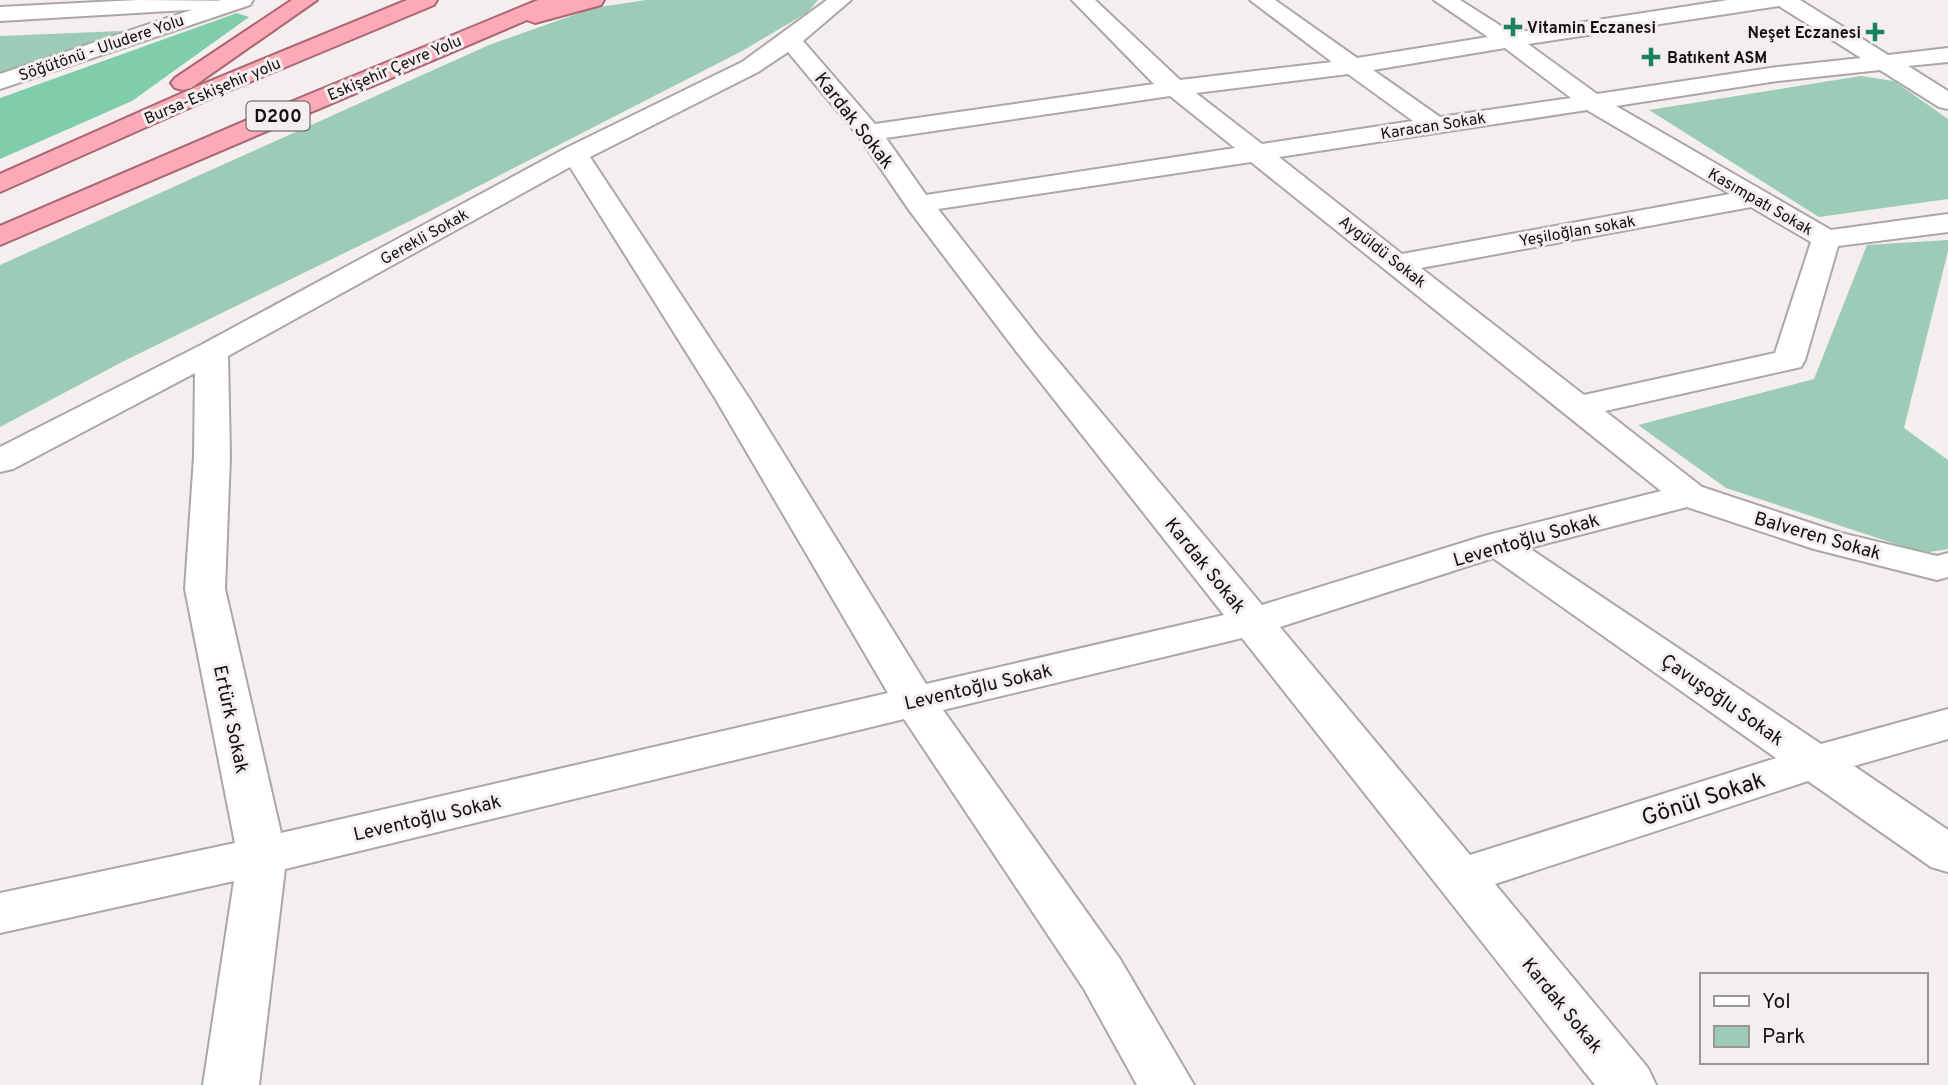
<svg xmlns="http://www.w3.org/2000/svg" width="1948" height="1085" font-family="Overpass,sans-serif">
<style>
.green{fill:#9cccb5}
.forest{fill:#7fcdab}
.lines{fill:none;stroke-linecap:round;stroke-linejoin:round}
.minor-casing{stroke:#aca6a7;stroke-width:4}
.tertiary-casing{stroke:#aca6a7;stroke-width:4}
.trunk-casing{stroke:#aa6672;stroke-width:4}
.minor{fill:#fff;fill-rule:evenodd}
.tertiary{fill:#fff;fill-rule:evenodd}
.trunk{fill:#fcaab8;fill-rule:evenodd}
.poi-dot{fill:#19835f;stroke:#f5eeef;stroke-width:2.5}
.labels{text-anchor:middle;stroke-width:6;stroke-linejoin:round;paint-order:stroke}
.far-poi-label{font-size:16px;font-weight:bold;fill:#131111;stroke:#f5eeef;text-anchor:start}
.far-street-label{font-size:16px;fill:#131111;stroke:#f5eeef}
.shield{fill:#f5eeef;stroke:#575354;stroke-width:2}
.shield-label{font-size:18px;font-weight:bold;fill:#131111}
.street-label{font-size:19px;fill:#131111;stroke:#f5eeef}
.near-street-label{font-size:23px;fill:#131111;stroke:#f5eeef}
</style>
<rect width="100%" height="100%" fill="#f5eeef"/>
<g class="green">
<polygon points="646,0 818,0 808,12 742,51 420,216 122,362 0,427 0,265 489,45 593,8"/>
<polygon points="122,31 0,74 0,36"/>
<polygon points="1861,76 1894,81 1948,119 1948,199 1819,217 1649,110"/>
<polygon points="1948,240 1948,251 1904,428 1948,460 1948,549 1923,553 1726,488 1638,425 1814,379 1867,245"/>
</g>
<polygon class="forest" points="237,13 249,17 132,101 0,159 0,98"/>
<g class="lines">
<defs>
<g id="minor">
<polygon points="138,0 248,1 245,6 237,7 0,21 0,7"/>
<path d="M827 0H851L803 41 875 124 1154 84 1072 0H1095L1180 80 1332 62 1250 0H1275L1357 58 1488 37 1434 0H1460L1512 33 1728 0H1800L1888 55 1948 48V62L1908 66 1948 91V109L1939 107 1880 70 1777 81 1616 106 1831 230 1948 214V232L1838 246 1805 360 1801 367 1605 411 1702 487 1841 533 1937 556 1948 553V577L1937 580 1814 549 1687 507 1529 548 1821 744 1948 709V739L1854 766 1948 830V872L1931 867 1808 781 1495 884 1648 1068 1656 1085H1595L1242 638 943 710 1120 959 1194 1085H1137L1084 989 904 719 285 869 259 1085H203L234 881 0 933V893L235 843 185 589 194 457 195 373 13 469 0 472V447L201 345 566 148 742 62ZM1779 6 1861 58 1777 67 1597 94 1528 44ZM1505 48 1571 98 1440 117 1373 70ZM788 52 860 138 909 210 1016 351 1224 615 926 684 749 398 590 157 758 72ZM1348 74 1413 121 1262 144 1196 93ZM1170 96 1235 148 926 195 886 138ZM1587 110 1730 194 1402 254 1279 157ZM1251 162 1661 491 1484 536 1262 605 1038 337 938 209ZM570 167 715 398 888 693 281 833 225 589 230 457 228 356ZM1751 207 1811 242 1775 353 1584 395 1421 268ZM1493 558 1776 758 1470 855 1280 627Z"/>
</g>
<polygon id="tertiary" points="221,0 253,0 250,5 0,89 0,74"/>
<g id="trunk">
<polygon points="292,0 317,0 191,88 183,90 175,88 171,83 175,78"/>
<polygon points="407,0 437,0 434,5 216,96 0,192 0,174 198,86"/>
<polygon points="538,0 604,0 601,5 535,23 527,20 0,245 0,226 259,115"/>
</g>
</defs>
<use href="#minor" class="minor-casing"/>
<use href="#tertiary" class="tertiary-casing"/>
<use href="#trunk" class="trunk-casing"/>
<use href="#minor" class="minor"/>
<use href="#tertiary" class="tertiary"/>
<use href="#trunk" class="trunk"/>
</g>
<g class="poi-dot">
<path d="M1509.5 16.5h7v7h7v7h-7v7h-7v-7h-7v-7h7z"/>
<path d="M1871.5 21.5h7v7h7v7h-7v7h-7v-7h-7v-7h7z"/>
<path d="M1647.5 46.5h7v7h7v7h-7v7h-7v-7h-7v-7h7z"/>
</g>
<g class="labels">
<g class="far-poi-label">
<text x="1527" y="33">Vitamin Eczanesi</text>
<text x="1861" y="38" text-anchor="end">Neşet Eczanesi</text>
<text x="1667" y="63">Batıkent ASM</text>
</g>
<g class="far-street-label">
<text transform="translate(101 47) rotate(-19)" y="6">Söğütönü - Uludere Yolu</text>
<text transform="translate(394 67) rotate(-23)" y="6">Eskişehir Çevre Yolu</text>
<text transform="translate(212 90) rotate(-23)" y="6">Bursa-Eskişehir yolu</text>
<text transform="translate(1433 125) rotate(-9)" y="6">Karacan Sokak</text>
<text transform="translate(1761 201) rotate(30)" y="6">Kasımpatı Sokak</text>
<text transform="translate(1577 230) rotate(-10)" y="6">Yeşiloğlan sokak</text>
<text transform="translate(424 236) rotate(-29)" y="6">Gerekli Sokak</text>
<text transform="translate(1383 251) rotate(38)" y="6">Aygüldü Sokak</text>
</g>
<rect class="shield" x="246.5" y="101.5" width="63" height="29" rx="5"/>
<g class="shield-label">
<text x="278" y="122">D200</text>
</g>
<g class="street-label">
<text transform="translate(855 120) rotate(52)" y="7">Kardak Sokak</text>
<text transform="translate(1818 535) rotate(16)" y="7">Balveren Sokak</text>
<text transform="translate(1526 539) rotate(-16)" y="7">Leventoğlu Sokak</text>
<text transform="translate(1206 565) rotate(51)" y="7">Kardak Sokak</text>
<text transform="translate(978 686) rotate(-13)" y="7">Leventoğlu Sokak</text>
<text transform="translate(1723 699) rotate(35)" y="7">Çavuşoğlu Sokak</text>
<text transform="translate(232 719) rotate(78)" y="7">Ertürk Sokak</text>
<text transform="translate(427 817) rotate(-13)" y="7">Leventoğlu Sokak</text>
<text transform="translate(1563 1005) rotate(51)" y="7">Kardak Sokak</text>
</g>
<g class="near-street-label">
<text transform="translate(1703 798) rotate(-18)" y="8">Gönül Sokak</text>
</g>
</g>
<rect x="1700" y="973" width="228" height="91" fill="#f5eeef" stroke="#9b9696" stroke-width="2"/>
<rect x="1714" y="996" width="35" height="10" fill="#ffffff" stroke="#9b9696" stroke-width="2"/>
<text x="1762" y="1008" font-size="21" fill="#131111">Yol</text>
<rect x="1714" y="1026" width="35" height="21" fill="#9cccb5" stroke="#9b9696" stroke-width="2"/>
<text x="1762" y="1043" font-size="21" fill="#131111">Park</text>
</svg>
